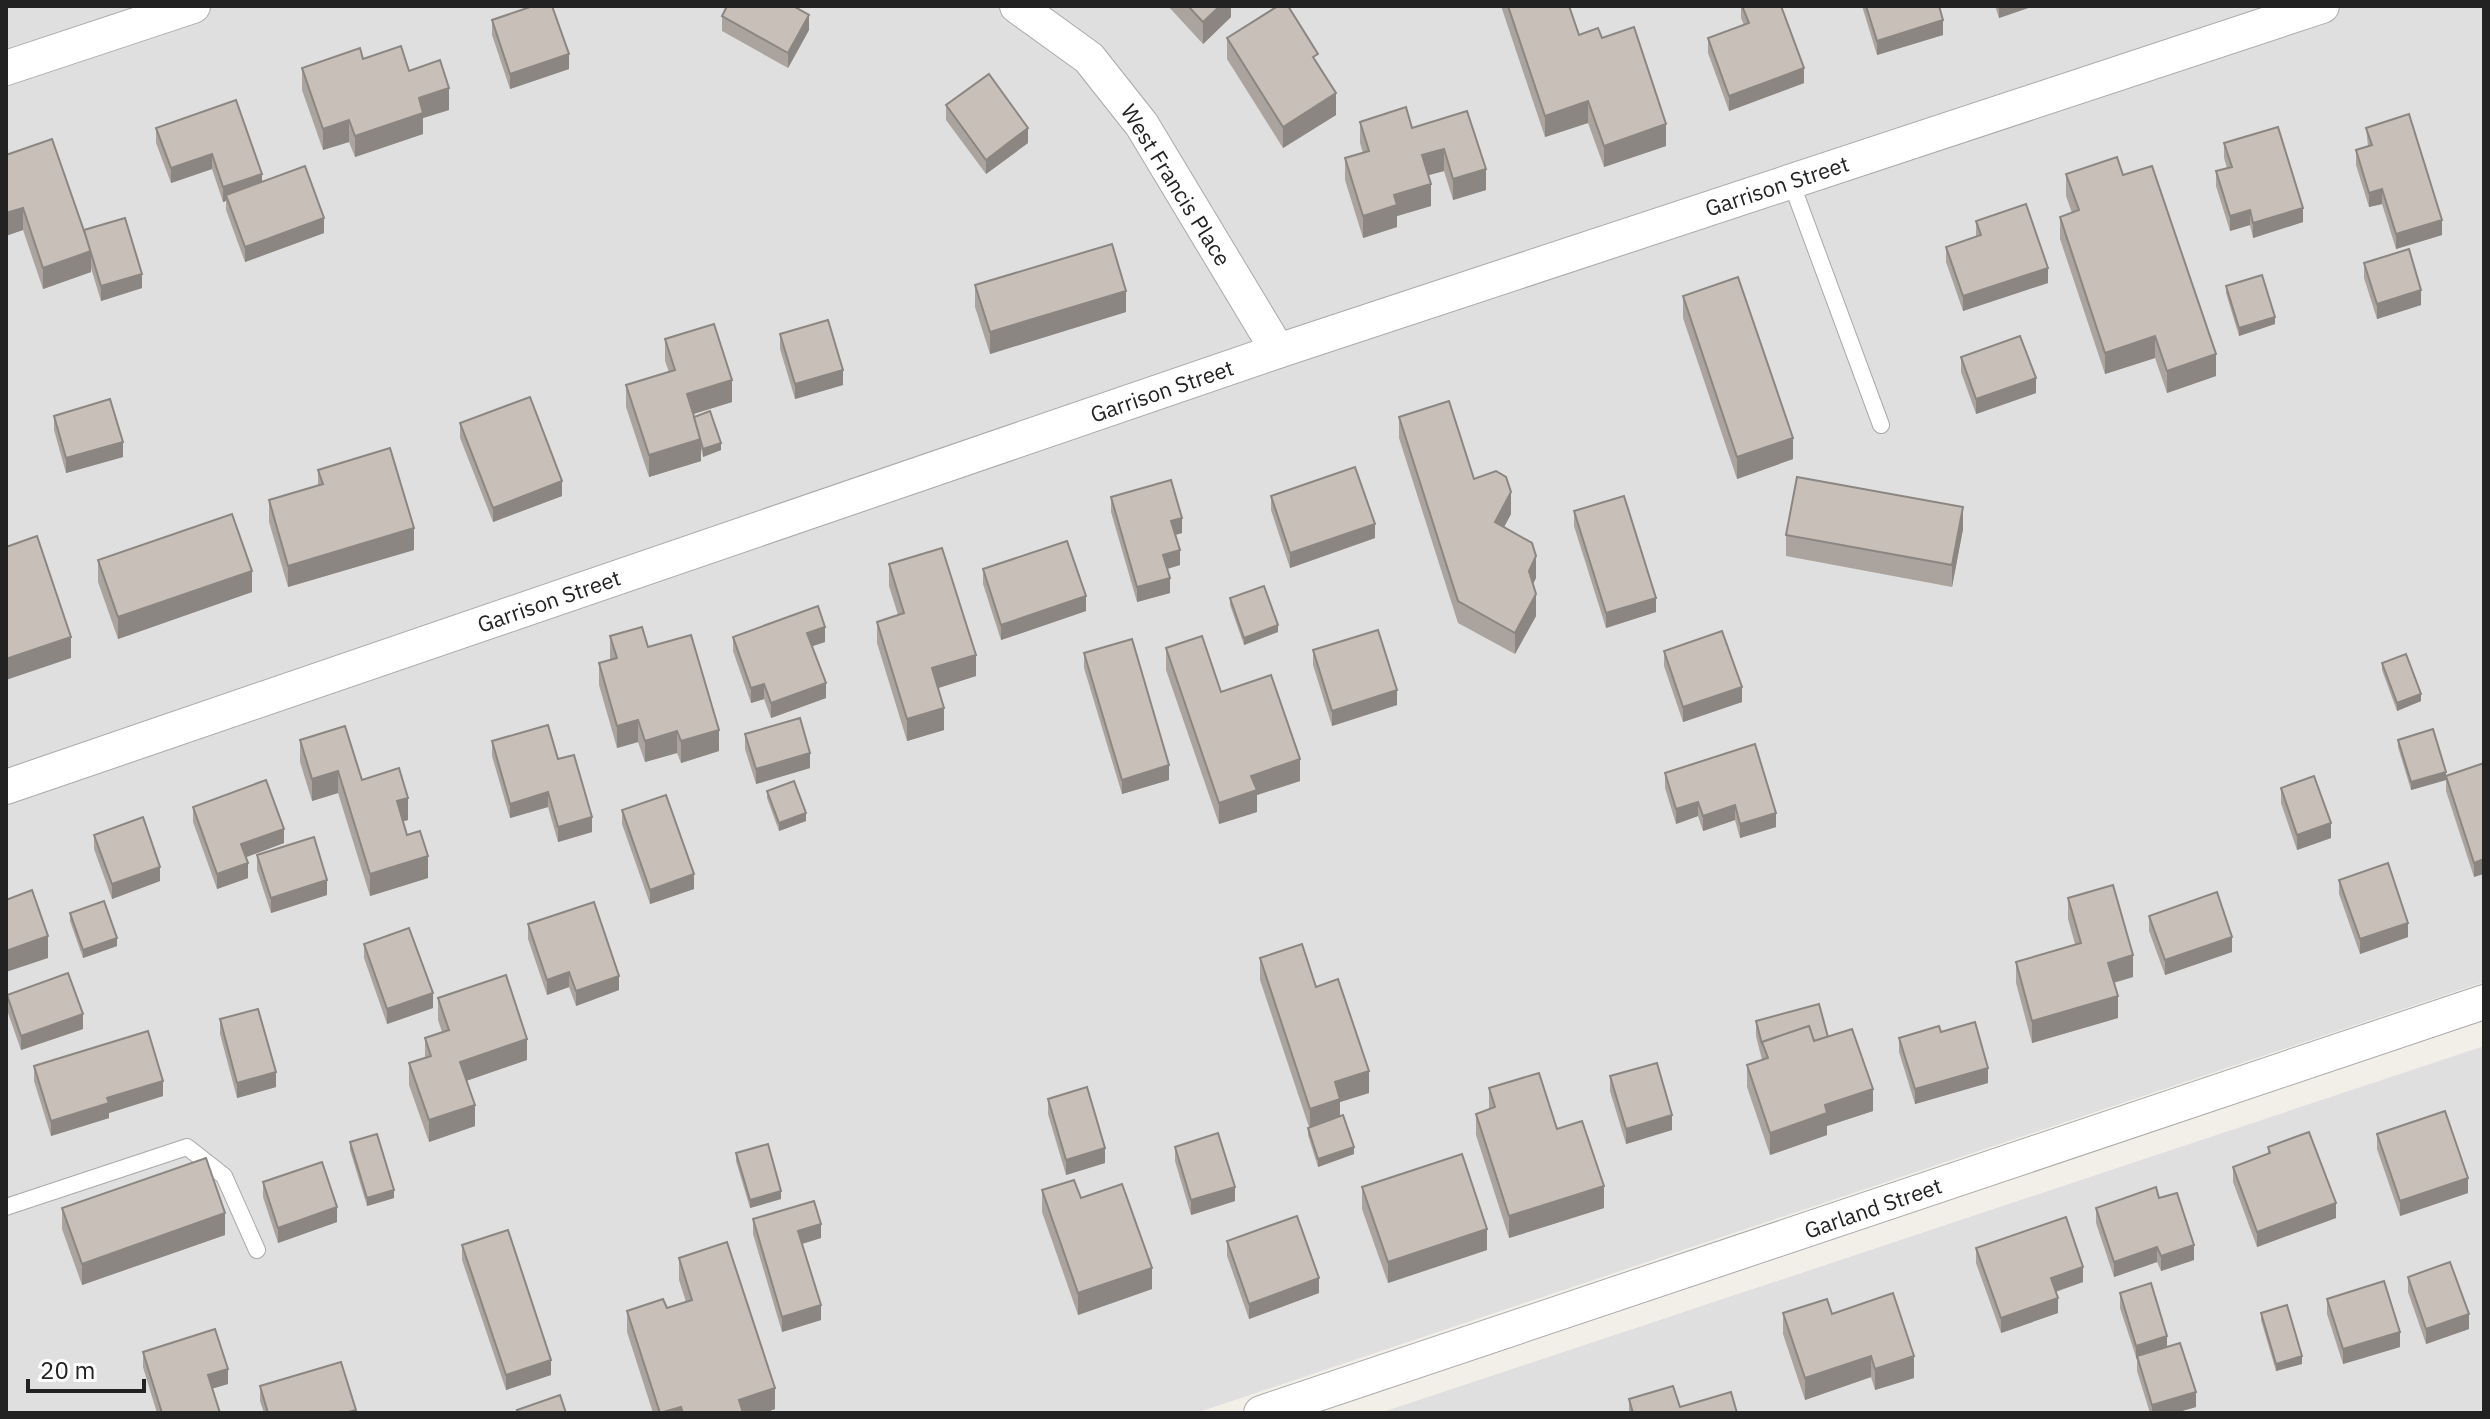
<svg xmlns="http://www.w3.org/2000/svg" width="2490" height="1419" font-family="'IBM Plex Sans',sans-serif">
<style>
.residential{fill:#e0dfdf}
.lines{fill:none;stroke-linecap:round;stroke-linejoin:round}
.lane-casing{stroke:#a9a9a9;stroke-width:18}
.street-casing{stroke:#a9a9a9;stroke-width:36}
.lane{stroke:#fff;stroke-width:16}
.street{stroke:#fff;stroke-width:34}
.wall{fill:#aba49e}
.shaded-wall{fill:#8b8681}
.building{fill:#c7bfb8;stroke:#8b8681;stroke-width:2}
.labels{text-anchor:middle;stroke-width:7;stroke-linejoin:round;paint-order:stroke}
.street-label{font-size:22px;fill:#222;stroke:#fff}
</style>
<rect width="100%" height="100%" fill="#f2efe9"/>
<g class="residential">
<polygon points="6,6 2484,6 2484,982 1196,1413 6,1413"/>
<polygon points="2484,1046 2484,1413 1380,1413"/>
</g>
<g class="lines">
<defs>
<g id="lane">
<polyline points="1791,182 1881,425"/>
<polyline points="6,1207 187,1147 224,1176 257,1250"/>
</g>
<g id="street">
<polyline points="1017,6 1089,58 1142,125 1278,351"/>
<polyline points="6,68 193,6"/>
<polyline points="6,787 1278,351 2322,6"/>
<polyline points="1261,1413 2484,1002"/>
</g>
</defs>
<use href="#lane" class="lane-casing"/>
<use href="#street" class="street-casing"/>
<use href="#lane" class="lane"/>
<use href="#street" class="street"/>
</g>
<g class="wall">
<polygon points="1168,6 1231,6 1231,17 1203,44"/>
<polygon points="1501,6 1569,6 1579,35 1602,38 1666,146 1604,167 1588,123 1545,137"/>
<polygon points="1741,6 1781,6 1804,83 1729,111 1708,53 1708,38 1744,25 1741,18"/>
<polygon points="1862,6 1939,6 1943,35 1877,55"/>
<polygon points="1995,6 2034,6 1999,18"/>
<polygon points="722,16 809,30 788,68 722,31"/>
<polygon points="492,20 569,69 510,89 492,35"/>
<polygon points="1227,38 1318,64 1336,115 1283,148 1227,59"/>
<polygon points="363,59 409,71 449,110 423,118 423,134 355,157 349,142 323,150 302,90 302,68"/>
<polygon points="236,100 262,182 324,233 245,262 226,210 226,201 223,202 212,169 171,183 156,143 156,128"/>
<polygon points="946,105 1028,143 986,174 946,120"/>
<polygon points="1467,111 1486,190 1453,200 1444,171 1428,175 1431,206 1397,216 1397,227 1363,238 1345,180 1345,158 1363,153 1360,143 1360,122 1412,128"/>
<polygon points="2366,128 2442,235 2396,249 2382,204 2369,207 2356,165 2356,150 2368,146"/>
<polygon points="2224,143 2303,222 2253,238 2250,225 2230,231 2216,186 2216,171 2227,168 2224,158"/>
<polygon points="6,155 84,231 142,288 101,301 91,268 91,272 43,289 23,230 6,235"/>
<polygon points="2066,174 2123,175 2216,376 2167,393 2155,358 2105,374 2060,239 2060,217 2072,213 2066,196"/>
<polygon points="1976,221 2048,283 1963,311 1946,262 1946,247 1976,236"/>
<polygon points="2364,263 2421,305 2377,319 2364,278"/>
<polygon points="975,285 1126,312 990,354 975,307"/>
<polygon points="2226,286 2275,324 2239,336 2226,293"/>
<polygon points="1683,296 1793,459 1737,479 1683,318"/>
<polygon points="780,334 843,385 795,399 780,349"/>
<polygon points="665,339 732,402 693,414 694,417 721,450 703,457 701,449 701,461 649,477 626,407 626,385 669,372 665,361"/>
<polygon points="1961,357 2036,393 1976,414 1961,372"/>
<polygon points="54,416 123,457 66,473 54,430"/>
<polygon points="1399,417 1474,479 1511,514 1504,527 1536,578 1533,584 1536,616 1515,654 1458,623 1399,438"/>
<polygon points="460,423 562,496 493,522 460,438"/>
<polygon points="318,470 414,550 288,587 269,522 269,500 318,485"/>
<polygon points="1271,496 1375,538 1290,568 1271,510"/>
<polygon points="1111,497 1182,533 1175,535 1180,565 1167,569 1170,593 1137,602 1111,512"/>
<polygon points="1574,511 1656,612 1606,628 1574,526"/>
<polygon points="1963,529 1952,587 1786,556 1786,535"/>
<polygon points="98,560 252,592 118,639 98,582"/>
<polygon points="889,564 976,676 938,688 944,730 907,741 877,643 877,622 898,615 889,586"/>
<polygon points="983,569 1086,611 1001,640 983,584"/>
<polygon points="1230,598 1278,632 1244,645 1230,605"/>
<polygon points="610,636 648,647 719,751 681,763 677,753 645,762 638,742 617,748 599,685 599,663 610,660"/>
<polygon points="733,637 825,642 812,646 826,698 771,718 764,699 751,703 733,651"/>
<polygon points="1166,648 1221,692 1300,781 1257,795 1257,812 1219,824 1166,670"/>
<polygon points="1313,650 1397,705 1332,726 1313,665"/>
<polygon points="1664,651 1742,702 1683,722 1664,666"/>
<polygon points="1084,653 1169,780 1122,794 1084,668"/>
<polygon points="2382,663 2421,701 2397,711 2382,670"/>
<polygon points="745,734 810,768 756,784 745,749"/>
<polygon points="300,740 362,780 408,820 403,821 407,835 428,878 370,896 338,793 312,801 300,762"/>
<polygon points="2398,740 2446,780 2411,790 2398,747"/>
<polygon points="492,741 558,759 592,832 558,842 548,807 510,818 492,756"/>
<polygon points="2484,763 2474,877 2446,791 2446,776"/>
<polygon points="1665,773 1776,827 1740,838 1735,820 1703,831 1698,816 1676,824 1665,788"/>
<polygon points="2281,788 2331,838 2297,850 2281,803"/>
<polygon points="767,791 806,821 779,831 767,798"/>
<polygon points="193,807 284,843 246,857 248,878 217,889 193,822"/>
<polygon points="622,810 694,889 650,904 622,824"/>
<polygon points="94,835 160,881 112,899 94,849"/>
<polygon points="257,855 327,895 271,913 257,870"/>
<polygon points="2339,880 2408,937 2360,954 2339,894"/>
<polygon points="2068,898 2133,977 2114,983 2118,1018 2032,1043 2016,983 2016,962 2075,944 2068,919"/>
<polygon points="70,913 117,946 83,958 70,921"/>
<polygon points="2149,916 2232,952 2165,975 2149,931"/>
<polygon points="528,924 619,990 576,1006 569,987 547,995 528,939"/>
<polygon points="364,944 433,1008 387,1024 364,958"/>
<polygon points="1260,958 1316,987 1369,1093 1340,1102 1340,1116 1354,1154 1318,1167 1308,1135 1308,1128 1309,1127 1260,980"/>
<polygon points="7,995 83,1029 21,1050 7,1010"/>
<polygon points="438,998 527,1060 466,1081 475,1126 429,1142 409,1085 409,1063 425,1058 425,1038 442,1032 438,1020"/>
<polygon points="220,1019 276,1087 237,1098 220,1034"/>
<polygon points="1756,1021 1828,1037 1873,1111 1827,1126 1827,1135 1770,1155 1747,1087 1747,1065 1762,1060 1756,1036"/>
<polygon points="1899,1038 1988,1083 1915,1104 1899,1052"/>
<polygon points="34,1066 163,1096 109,1113 109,1118 51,1136 34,1081"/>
<polygon points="1610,1076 1672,1130 1626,1144 1610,1091"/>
<polygon points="1489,1088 1557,1129 1604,1208 1509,1238 1476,1135 1476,1114 1489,1109"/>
<polygon points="1048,1099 1105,1163 1066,1175 1048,1114"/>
<polygon points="2377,1134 2468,1193 2400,1216 2377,1149"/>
<polygon points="350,1142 394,1198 367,1206 350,1150"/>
<polygon points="1175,1147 1235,1201 1191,1215 1175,1161"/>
<polygon points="2268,1147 2336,1218 2257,1247 2233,1182 2233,1167 2268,1154"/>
<polygon points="736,1153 781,1199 750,1208 736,1161"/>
<polygon points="263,1182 337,1222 278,1243 263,1197"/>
<polygon points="1362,1187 1487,1250 1388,1283 1362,1209"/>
<polygon points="1042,1190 1081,1198 1152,1289 1078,1315 1042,1212"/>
<polygon points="2159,1198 2194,1260 2161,1271 2157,1262 2114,1277 2096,1223 2096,1208"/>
<polygon points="62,1208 225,1235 82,1285 62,1229"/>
<polygon points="753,1219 821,1238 802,1244 821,1320 782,1332 753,1234"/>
<polygon points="1227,1241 1319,1293 1249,1319 1227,1256"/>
<polygon points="462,1245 551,1375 506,1390 462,1260"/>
<polygon points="1976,1248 2083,1282 2056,1292 2058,1313 2001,1333 1976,1263"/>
<polygon points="679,1258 775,1409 764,1413 653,1413 627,1332 627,1311 667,1308 686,1302 679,1280"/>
<polygon points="2408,1277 2469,1329 2426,1344 2408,1292"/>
<polygon points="2120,1293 2167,1347 2196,1407 2175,1413 2150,1413 2137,1371 2137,1360 2120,1308"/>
<polygon points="2327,1299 2400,1347 2343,1364 2327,1314"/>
<polygon points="1783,1313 1832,1314 1914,1378 1875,1390 1871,1377 1805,1400 1783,1334"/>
<polygon points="2261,1313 2302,1364 2276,1371 2261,1320"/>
<polygon points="143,1352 228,1384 212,1388 220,1413 157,1413 143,1367"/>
<polygon points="260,1386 356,1413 264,1413 260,1401"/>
<polygon points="1629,1399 1680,1407 1737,1413 1629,1413"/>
</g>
<g class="shaded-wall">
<polygon points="1220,6 1231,6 1231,17 1203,44 1203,22"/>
<polygon points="1999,6 2034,6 1999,18"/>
<polygon points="809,15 809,30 788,68 788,53"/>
<polygon points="1943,20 1943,35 1877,55 1877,41"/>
<polygon points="569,54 569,69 510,89 510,74"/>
<polygon points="1804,68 1804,83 1729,111 1729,96"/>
<polygon points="449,88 449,110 423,118 423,134 355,157 355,136 419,98"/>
<polygon points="1336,93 1336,115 1283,148 1283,127"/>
<polygon points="1588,101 1588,123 1545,137 1545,116"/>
<polygon points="349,120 349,142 323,150 323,129"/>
<polygon points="1666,124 1666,146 1604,167 1604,146"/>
<polygon points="1028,128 1028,143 986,174 986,160"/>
<polygon points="1444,149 1444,171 1422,177 1422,155"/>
<polygon points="212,154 212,169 171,183 171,168"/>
<polygon points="1486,169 1486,190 1453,200 1453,179"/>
<polygon points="262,174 262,188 226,195 226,201 223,202 223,187"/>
<polygon points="1431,184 1431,206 1397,216 1397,227 1363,238 1363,216 1394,195"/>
<polygon points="2382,189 2382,204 2369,207 2369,193"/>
<polygon points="23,208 23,230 6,236 6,214"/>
<polygon points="2303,208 2303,222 2253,238 2253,223"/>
<polygon points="2250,210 2250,225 2230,231 2230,216"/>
<polygon points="324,218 324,233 245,262 245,247"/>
<polygon points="2442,220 2442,235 2396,249 2396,234"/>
<polygon points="91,251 91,272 43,289 43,268"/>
<polygon points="2048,268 2048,283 1963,311 1963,296"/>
<polygon points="142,274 142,288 101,301 101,286"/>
<polygon points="2421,290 2421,305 2377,319 2377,304"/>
<polygon points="1126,291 1126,312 990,354 990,332"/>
<polygon points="2275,317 2275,324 2239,336 2239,328"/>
<polygon points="2155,336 2155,358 2105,374 2105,353"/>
<polygon points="2216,354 2216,376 2167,393 2167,371"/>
<polygon points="843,370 843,385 795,399 795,384"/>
<polygon points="2036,378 2036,393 1976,414 1976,399"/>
<polygon points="732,380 732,402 687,416 687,394"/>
<polygon points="1793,438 1793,459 1737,479 1737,457"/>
<polygon points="701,439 701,461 649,477 649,455"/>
<polygon points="123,442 123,457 66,473 66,458"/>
<polygon points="721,443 721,450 703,457 703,449"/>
<polygon points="562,481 562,496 493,522 493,508"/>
<polygon points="1511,492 1511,514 1495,544 1495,522"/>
<polygon points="1963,507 1963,529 1952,587 1952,565"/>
<polygon points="1182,518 1182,533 1171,536 1171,521"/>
<polygon points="1375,524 1375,538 1290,568 1290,553"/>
<polygon points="414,528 414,550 288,587 288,566"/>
<polygon points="1180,550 1180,565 1163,570 1163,555"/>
<polygon points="1536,556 1536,578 1529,592 1529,571"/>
<polygon points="252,571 252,592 118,639 118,617"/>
<polygon points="1170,578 1170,593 1137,602 1137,587"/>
<polygon points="1536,594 1536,616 1515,654 1515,633"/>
<polygon points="1086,596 1086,611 1001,640 1001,625"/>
<polygon points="1656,598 1656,612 1606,628 1606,613"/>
<polygon points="1278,625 1278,632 1244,645 1244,638"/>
<polygon points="825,627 825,642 807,648 807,633"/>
<polygon points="71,637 71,658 6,680 6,659"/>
<polygon points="976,655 976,676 932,690 932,668"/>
<polygon points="826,683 826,698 771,718 771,703"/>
<polygon points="764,684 764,699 751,703 751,688"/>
<polygon points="1742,687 1742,702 1683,722 1683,707"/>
<polygon points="1397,690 1397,705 1332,726 1332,711"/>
<polygon points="2421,694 2421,701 2397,711 2397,703"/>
<polygon points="944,708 944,730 907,741 907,719"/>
<polygon points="638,720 638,742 617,748 617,726"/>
<polygon points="719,730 719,751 681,763 681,741"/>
<polygon points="677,731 677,753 645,762 645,741"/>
<polygon points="810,753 810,768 756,784 756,769"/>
<polygon points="1300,759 1300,781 1257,795 1257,812 1219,824 1219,803 1251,776"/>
<polygon points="1169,765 1169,780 1122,794 1122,780"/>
<polygon points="338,771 338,793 312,801 312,779"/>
<polygon points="2446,772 2446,780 2411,790 2411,782"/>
<polygon points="548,792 548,807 510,818 510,804"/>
<polygon points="408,798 408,820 397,823 397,801"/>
<polygon points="1698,802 1698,816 1676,824 1676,809"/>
<polygon points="1735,805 1735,820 1703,831 1703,816"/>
<polygon points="806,813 806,821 779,831 779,823"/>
<polygon points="1776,813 1776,827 1740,838 1740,824"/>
<polygon points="592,817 592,832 558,842 558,827"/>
<polygon points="2331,823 2331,838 2297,850 2297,835"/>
<polygon points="284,829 284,843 241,859 241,844"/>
<polygon points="428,856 428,878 370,896 370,874"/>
<polygon points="2484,859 2484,874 2474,877 2474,863"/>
<polygon points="248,863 248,878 217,889 217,874"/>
<polygon points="160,867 160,881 112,899 112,884"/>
<polygon points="694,874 694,889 650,904 650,890"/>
<polygon points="327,880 327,895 271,913 271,898"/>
<polygon points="2408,923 2408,937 2360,954 2360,939"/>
<polygon points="48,936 48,958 6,972 6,951"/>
<polygon points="2232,937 2232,952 2165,975 2165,960"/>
<polygon points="117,938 117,946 83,958 83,950"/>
<polygon points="2133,955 2133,977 2108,984 2108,963"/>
<polygon points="569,972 569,987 547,995 547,980"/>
<polygon points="619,976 619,990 576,1006 576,991"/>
<polygon points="433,993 433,1008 387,1024 387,1009"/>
<polygon points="2118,996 2118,1018 2032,1043 2032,1021"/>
<polygon points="83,1014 83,1029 21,1050 21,1036"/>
<polygon points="527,1039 527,1060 460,1083 460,1062"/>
<polygon points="1988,1068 1988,1083 1915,1104 1915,1089"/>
<polygon points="1369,1071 1369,1093 1340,1102 1340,1120 1310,1131 1310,1109 1335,1082"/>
<polygon points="276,1072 276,1087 237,1098 237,1083"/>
<polygon points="163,1081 163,1096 109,1113 109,1118 51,1136 51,1121 107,1098"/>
<polygon points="1873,1089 1873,1111 1827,1126 1827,1135 1770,1155 1770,1133 1825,1105"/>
<polygon points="475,1105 475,1126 429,1142 429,1120"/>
<polygon points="1672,1115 1672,1130 1626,1144 1626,1129"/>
<polygon points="1354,1147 1354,1154 1318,1167 1318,1159"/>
<polygon points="1105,1148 1105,1163 1066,1175 1066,1160"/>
<polygon points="2468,1178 2468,1193 2400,1216 2400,1201"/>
<polygon points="1604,1186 1604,1208 1509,1238 1509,1216"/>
<polygon points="1235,1187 1235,1201 1191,1215 1191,1200"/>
<polygon points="394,1190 394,1198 367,1206 367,1198"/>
<polygon points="781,1191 781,1199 750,1208 750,1200"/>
<polygon points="2336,1203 2336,1218 2257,1247 2257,1232"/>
<polygon points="337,1207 337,1222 278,1243 278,1228"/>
<polygon points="225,1213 225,1235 82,1285 82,1264"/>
<polygon points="821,1224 821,1238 798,1245 798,1231"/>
<polygon points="1487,1229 1487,1250 1388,1283 1388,1262"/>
<polygon points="2194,1245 2194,1260 2161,1271 2161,1256"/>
<polygon points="2157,1247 2157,1262 2114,1277 2114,1262"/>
<polygon points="2083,1267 2083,1282 2051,1293 2051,1278"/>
<polygon points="1152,1268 1152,1289 1078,1315 1078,1293"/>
<polygon points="1319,1278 1319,1293 1249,1319 1249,1304"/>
<polygon points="2058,1298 2058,1313 2001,1333 2001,1318"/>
<polygon points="821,1305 821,1320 782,1332 782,1317"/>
<polygon points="2469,1314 2469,1329 2426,1344 2426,1329"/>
<polygon points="2400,1332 2400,1347 2343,1364 2343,1349"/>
<polygon points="2167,1336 2167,1351 2137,1356 2136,1360 2136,1346"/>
<polygon points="1871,1356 1871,1377 1805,1400 1805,1378"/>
<polygon points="1914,1356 1914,1378 1875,1390 1875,1369"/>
<polygon points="2302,1356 2302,1364 2276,1371 2276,1364"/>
<polygon points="551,1360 551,1375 506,1390 506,1375"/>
<polygon points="228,1369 228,1384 208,1390 208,1375"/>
<polygon points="775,1388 775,1409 764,1413 739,1413 739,1400"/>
<polygon points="2196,1392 2196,1407 2175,1413 2152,1413 2152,1405"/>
<polygon points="681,1407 681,1413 663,1413"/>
</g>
<g class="building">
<polygon points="533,6 552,6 569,54 510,74 492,20"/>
<polygon points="727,6 793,6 809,15 788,53 722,16"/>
<polygon points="1188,6 1220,6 1203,22"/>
<polygon points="1278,6 1288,6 1318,54 1313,57 1336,93 1283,127 1227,38"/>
<polygon points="1508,6 1569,6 1579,35 1598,28 1602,38 1634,27 1666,124 1604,146 1588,101 1545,116"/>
<polygon points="1742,6 1781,6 1804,68 1729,96 1708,38 1749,23"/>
<polygon points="1866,6 1939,6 1943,20 1877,41"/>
<polygon points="401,46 409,71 440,60 449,88 419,98 423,113 355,136 349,120 323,129 302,68 360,48 363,59"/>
<polygon points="989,74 1028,128 986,160 946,105"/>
<polygon points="236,100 262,174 223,187 212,154 171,168 156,128"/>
<polygon points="1406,107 1412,128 1467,111 1486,169 1453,179 1444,149 1422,155 1431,184 1394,195 1397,205 1363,216 1345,158 1369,151 1360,122"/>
<polygon points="2409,114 2442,220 2396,234 2382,189 2369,193 2356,150 2372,145 2366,128"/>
<polygon points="2278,127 2303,208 2253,223 2250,210 2230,216 2216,171 2232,167 2224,143"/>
<polygon points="52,139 91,251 43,268 23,208 6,213 6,155"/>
<polygon points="2117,157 2123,175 2152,166 2216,354 2167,371 2155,336 2105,353 2060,217 2079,210 2066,174"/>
<polygon points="305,166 324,218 245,247 226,195"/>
<polygon points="2026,204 2048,268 1963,296 1946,247 1981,235 1976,221"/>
<polygon points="125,218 142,274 101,286 84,230"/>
<polygon points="1112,244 1126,291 990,332 975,285"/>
<polygon points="2409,249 2421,290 2377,304 2364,263"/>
<polygon points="2262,275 2275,317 2239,328 2226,286"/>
<polygon points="1738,277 1793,438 1737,457 1683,296"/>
<polygon points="828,320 843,370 795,384 780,334"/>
<polygon points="714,324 732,380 687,394 701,439 649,455 626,385 675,370 665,339"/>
<polygon points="2020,336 2036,378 1976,399 1961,357"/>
<polygon points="530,397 562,481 493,508 460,423"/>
<polygon points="110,399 123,442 66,458 54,416"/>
<polygon points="1449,401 1474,479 1496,471 1506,477 1511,492 1495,522 1532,543 1536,556 1529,571 1536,594 1515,633 1458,601 1399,417"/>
<polygon points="710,411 721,443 703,449 694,417"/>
<polygon points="390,448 414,528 288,566 269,500 323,484 318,470"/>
<polygon points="1355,467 1375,524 1290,553 1271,496"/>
<polygon points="1797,477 1963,507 1952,565 1786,535"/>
<polygon points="1171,480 1182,518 1171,521 1180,550 1163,555 1170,578 1137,587 1111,497"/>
<polygon points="1624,496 1656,598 1606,613 1574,511"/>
<polygon points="232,514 252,571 118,617 98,560"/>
<polygon points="37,536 71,637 6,659 6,547"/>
<polygon points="1067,541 1086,596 1001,625 983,569"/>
<polygon points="942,548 976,655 932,668 944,708 907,719 877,622 904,613 889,564"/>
<polygon points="1264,586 1278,625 1244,638 1230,598"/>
<polygon points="818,606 825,627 807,633 826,683 771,703 764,684 751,688 733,637"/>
<polygon points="642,627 648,647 691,635 719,730 681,741 677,731 645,741 638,720 617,726 599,663 617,658 610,636"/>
<polygon points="1378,630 1397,690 1332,711 1313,650"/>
<polygon points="1722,631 1742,687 1683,707 1664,651"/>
<polygon points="1202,636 1221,692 1271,675 1300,759 1251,776 1257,790 1219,803 1166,648"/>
<polygon points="1132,639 1169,765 1122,780 1084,653"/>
<polygon points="2406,654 2421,694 2397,703 2382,663"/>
<polygon points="800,718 810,753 756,769 745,734"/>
<polygon points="548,725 558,759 574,755 592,817 558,827 548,792 510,804 492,741"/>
<polygon points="345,726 362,780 399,768 408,798 397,801 407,835 420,831 428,856 370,874 338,771 312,779 300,740"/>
<polygon points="2433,729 2446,772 2411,782 2398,740"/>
<polygon points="1755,744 1776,813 1740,824 1735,805 1703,816 1698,802 1676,809 1665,773"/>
<polygon points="2484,763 2484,859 2474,863 2446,776"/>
<polygon points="2314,776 2331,823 2297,835 2281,788"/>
<polygon points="266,780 284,829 241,844 248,863 217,874 193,807"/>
<polygon points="794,781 806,813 779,823 767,791"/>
<polygon points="666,795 694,874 650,890 622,810"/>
<polygon points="143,817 160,867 112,884 94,835"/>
<polygon points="314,837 327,880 271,898 257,855"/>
<polygon points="2388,863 2408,923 2360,939 2339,880"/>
<polygon points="2113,885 2133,955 2108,963 2118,996 2032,1021 2016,962 2081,943 2068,898"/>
<polygon points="32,890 48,936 6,951 6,900"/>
<polygon points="2217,892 2232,937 2165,960 2149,916"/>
<polygon points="104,901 117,938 83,950 70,913"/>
<polygon points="594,902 619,976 576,991 569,972 547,980 528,924"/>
<polygon points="409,928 433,993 387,1009 364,944"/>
<polygon points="1302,944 1316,987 1338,979 1369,1071 1335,1082 1340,1099 1310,1109 1260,958"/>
<polygon points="68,973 83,1014 21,1036 7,995"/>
<polygon points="506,975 527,1039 460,1062 475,1105 429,1120 409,1063 431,1056 425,1038 449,1030 438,998"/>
<polygon points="1819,1004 1828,1037 1814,1041 1809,1026 1762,1042 1762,1044 1756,1021"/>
<polygon points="258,1009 276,1072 237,1083 220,1019"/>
<polygon points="1975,1022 1988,1068 1915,1089 1899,1038 1939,1026 1941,1032"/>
<polygon points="1809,1026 1814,1041 1852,1029 1873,1089 1825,1105 1827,1113 1770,1133 1747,1065 1768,1058 1762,1042"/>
<polygon points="148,1031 163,1081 107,1098 109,1103 51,1121 34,1066"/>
<polygon points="1657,1063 1672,1115 1626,1129 1610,1076"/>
<polygon points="1539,1073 1557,1129 1582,1121 1604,1186 1509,1216 1476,1114 1495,1107 1489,1088"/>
<polygon points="1087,1087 1105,1148 1066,1160 1048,1099"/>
<polygon points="2445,1111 2468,1178 2400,1201 2377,1134"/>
<polygon points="1343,1115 1354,1147 1318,1159 1308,1128"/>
<polygon points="2309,1132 2336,1203 2257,1232 2233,1167 2270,1153 2268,1147"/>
<polygon points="1218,1133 1235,1187 1191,1200 1175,1147"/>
<polygon points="377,1134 394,1190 367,1198 350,1142"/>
<polygon points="768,1144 781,1191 750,1200 736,1153"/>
<polygon points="1462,1154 1487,1229 1388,1262 1362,1187"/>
<polygon points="206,1158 225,1213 82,1264 62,1208"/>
<polygon points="322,1162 337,1207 278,1228 263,1182"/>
<polygon points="1074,1180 1081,1198 1122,1184 1152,1268 1078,1293 1042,1190"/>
<polygon points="2156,1187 2159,1198 2177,1193 2194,1245 2161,1256 2157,1247 2114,1262 2096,1208"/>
<polygon points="814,1201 821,1224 798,1231 821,1305 782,1317 753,1219"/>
<polygon points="1297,1216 1319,1278 1249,1304 1227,1241"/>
<polygon points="2066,1217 2083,1267 2051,1278 2058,1298 2001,1318 1976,1248"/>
<polygon points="508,1230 551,1360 506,1375 462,1245"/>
<polygon points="727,1242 775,1388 739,1400 743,1413 683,1413 681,1407 660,1413 627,1311 663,1299 667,1308 692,1300 679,1258"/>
<polygon points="2450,1262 2469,1314 2426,1329 2408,1277"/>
<polygon points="2384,1281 2400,1332 2343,1349 2327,1299"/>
<polygon points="2151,1283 2167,1336 2136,1346 2120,1293"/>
<polygon points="1893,1293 1914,1356 1875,1369 1871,1356 1805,1378 1783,1313 1827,1299 1832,1314"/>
<polygon points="2287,1305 2302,1356 2276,1364 2261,1313"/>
<polygon points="215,1329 228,1369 208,1375 220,1413 162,1413 143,1352"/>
<polygon points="2180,1343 2196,1392 2152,1405 2137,1356"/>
<polygon points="341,1362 356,1410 345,1413 268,1413 260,1386"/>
<polygon points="1673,1386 1680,1407 1731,1392 1737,1413 1633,1413 1629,1399"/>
<polygon points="560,1395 566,1413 519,1413 517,1410"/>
</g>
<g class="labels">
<g class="street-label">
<text transform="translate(1176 185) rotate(58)" y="8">West Francis Place</text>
<text transform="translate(1777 186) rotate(-18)" y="8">Garrison Street</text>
<text transform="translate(1162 391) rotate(-19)" y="8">Garrison Street</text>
<text transform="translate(549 601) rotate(-19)" y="8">Garrison Street</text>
<text transform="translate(1873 1208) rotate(-19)" y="8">Garland Street</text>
</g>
</g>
<rect width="2490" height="1419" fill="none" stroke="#222222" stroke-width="16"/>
<path d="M28 1379v12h116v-12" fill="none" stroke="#222222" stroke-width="4"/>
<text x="40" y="1379" font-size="24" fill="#222222" stroke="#ffffff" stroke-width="6" paint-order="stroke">20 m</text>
</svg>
